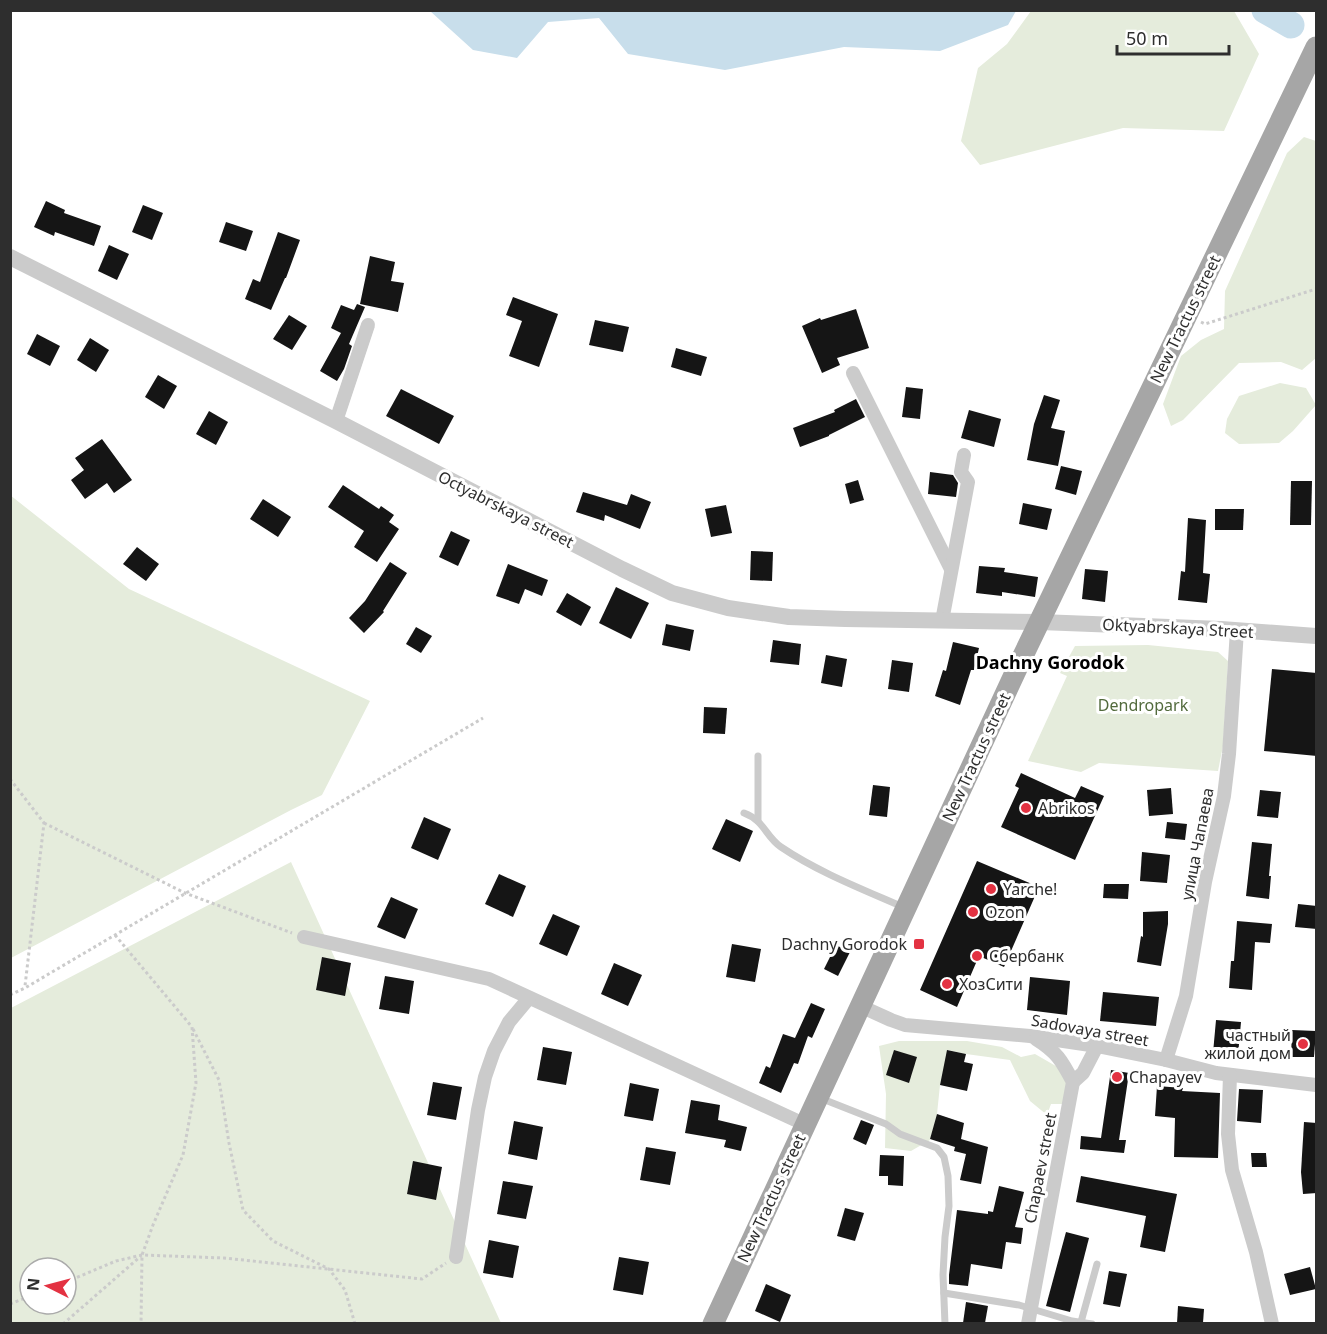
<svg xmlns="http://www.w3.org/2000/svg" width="1327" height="1334" font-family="'Noto Sans',sans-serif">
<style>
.green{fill:#e5ecdc;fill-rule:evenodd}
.water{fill:#c8deeb}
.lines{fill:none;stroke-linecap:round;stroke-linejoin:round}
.river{stroke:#c8deeb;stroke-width:27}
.building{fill:#151515}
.path{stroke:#cbcbcb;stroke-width:3;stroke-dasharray:3 3;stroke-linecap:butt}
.service{stroke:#cbcbcb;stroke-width:7}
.minor{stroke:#cbcbcb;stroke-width:14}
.tertiary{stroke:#cbcbcb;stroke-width:16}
.primary{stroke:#a6a6a6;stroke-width:21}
.poi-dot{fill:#e33242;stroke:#fff;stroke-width:2}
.labels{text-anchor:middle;stroke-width:6;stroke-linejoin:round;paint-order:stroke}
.street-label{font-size:16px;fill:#2e2e2e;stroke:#fff}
.park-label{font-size:16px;fill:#526a3c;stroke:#fff}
.poi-label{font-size:16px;fill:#2e2e2e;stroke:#fff;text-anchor:start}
.neighbourhood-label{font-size:18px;font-weight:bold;fill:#000;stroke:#fff}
</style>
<rect width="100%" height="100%" fill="#fff"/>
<g class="green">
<polygon points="1031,11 1234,11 1259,54 1224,131 1123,128 980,165 961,141 978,68 1007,44"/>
<polygon points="1304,137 1316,141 1316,358 1302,370 1281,362 1239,363 1183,420 1171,426 1163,404 1181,356 1201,340 1224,329 1225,291 1287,153"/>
<polygon points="1280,383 1306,388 1316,405 1293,431 1279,443 1239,444 1225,433 1227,419 1239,396"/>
<polygon points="10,495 129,589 370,701 322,795 291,810 11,958"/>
<polygon points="1148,645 1218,652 1228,661 1223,746 1218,771 1099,763 1081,772 1028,761 1067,676 1060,673 1075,646"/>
<path d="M291 862 501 1323 11 1324V1008ZM30 1268H66V1304H30Z"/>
<polygon points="899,1041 967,1041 1002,1047 1021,1057 1035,1054 1061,1069 1067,1083 1063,1104 1051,1104 1047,1115 1030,1101 1010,1060 966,1054 948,1050 940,1085 937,1114 930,1140 911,1151 885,1148 886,1094 879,1046"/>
</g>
<polygon class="water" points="430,11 1016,11 1008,25 940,51 844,47 725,70 628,54 599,18 548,22 517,58 473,50"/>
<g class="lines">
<polyline class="river" points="1265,10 1291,25"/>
</g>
<g class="building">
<polygon points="46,201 65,210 64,213 101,226 94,246 55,232 54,236 34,227"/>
<polygon points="143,205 163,213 152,240 132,232"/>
<polygon points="226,222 253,231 246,251 219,242"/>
<polygon points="278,232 300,240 286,278 285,278 271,310 245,299 253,279 260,282"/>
<polygon points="109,245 129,254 117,280 98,271"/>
<polygon points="370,256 395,262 391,281 404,283 398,312 360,304"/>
<polygon points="513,297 558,314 539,367 509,356 522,321 506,315"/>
<polygon points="357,304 365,307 349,344 352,346 344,369 337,381 320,371 341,333 331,328 341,305 354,310"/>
<polygon points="856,309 869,348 837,358 840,365 822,373 802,326 820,318 821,320"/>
<polygon points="289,315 307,326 292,350 273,339"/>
<polygon points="595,320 629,327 623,352 589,345"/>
<polygon points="37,334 60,346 50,366 27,354"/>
<polygon points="90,338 109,350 96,372 77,360"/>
<polygon points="676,348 707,357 701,376 671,367"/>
<polygon points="158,375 177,386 164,409 145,397"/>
<polygon points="906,387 923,389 920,419 902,417"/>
<polygon points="401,389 454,416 439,444 386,416"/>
<polygon points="1044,395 1060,400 1051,428 1065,431 1058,466 1027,460 1034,424"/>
<polygon points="856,399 865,417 829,435 829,436 800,447 793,428 835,412 834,410"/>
<polygon points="969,410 1001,419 994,447 961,438"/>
<polygon points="209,411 228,422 216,445 196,434"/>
<polygon points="102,439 132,480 114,493 107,483 85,499 71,480 84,470 75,458"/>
<polygon points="1061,466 1082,471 1076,495 1055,489"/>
<polygon points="930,472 953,475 958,483 956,497 928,494"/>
<polygon points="858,480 864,500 850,504 845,484"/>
<polygon points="1291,481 1312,481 1311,525 1290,525"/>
<polygon points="343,485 379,509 381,506 394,515 389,522 399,529 377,562 354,547 364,531 328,507"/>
<polygon points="583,492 627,505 631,494 651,502 640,529 605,515 604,521 576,512"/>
<polygon points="263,499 291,517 278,537 250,519"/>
<polygon points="1023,503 1052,509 1047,530 1019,524"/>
<polygon points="726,505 732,533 711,537 705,509"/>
<polygon points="1215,509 1244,509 1243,530 1215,530"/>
<polygon points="1188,518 1206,520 1203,573 1210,574 1207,603 1178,600 1181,571 1185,572"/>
<polygon points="451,531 470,540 458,566 439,557"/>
<polygon points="137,547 159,564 146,581 123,564"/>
<polygon points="751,551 773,552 772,581 750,580"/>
<polygon points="390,562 407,573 383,611 384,612 364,633 349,618 365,601"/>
<polygon points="508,564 548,580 542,596 525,589 519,604 496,596"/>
<polygon points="979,566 1005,568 1004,572 1038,577 1035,597 1002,592 1002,596 976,593"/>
<polygon points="1085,569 1108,571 1105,602 1082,599"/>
<polygon points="616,587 649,603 631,639 599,623"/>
<polygon points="567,593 591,607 581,626 556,612"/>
<polygon points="666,624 694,630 690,651 662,645"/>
<polygon points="416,627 432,636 421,653 406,644"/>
<polygon points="773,640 801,644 799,665 770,662"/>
<polygon points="953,642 979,648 974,670 971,670 960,705 935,696 943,670 946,671"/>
<polygon points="826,655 847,659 842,687 821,683"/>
<polygon points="892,660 913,663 909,692 888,689"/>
<polygon points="1272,669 1317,673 1317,756 1264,751"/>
<polygon points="704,707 727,708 725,734 703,733"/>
<polygon points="1021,773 1075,798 1081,786 1104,796 1075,860 1001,827 1019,788 1015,786"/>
<polygon points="873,785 890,787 887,817 869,815"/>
<polygon points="1171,788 1173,814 1149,816 1147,790"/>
<polygon points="1260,790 1281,792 1278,818 1257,816"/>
<polygon points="424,817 451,829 438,860 411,848"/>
<polygon points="726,819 753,831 740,862 712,849"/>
<polygon points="1167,822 1187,824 1185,840 1165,838"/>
<polygon points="1252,842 1272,844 1269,876 1271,876 1269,899 1246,896"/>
<polygon points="1142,852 1170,855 1167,883 1140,881"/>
<polygon points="977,861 1039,887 1004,967 979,956 957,1007 920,990"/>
<polygon points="499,874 526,886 513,917 485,904"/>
<polygon points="1104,884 1129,884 1128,899 1103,898"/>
<polygon points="391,897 418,909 405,939 377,927"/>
<polygon points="1298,904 1317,906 1317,929 1295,927"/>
<polygon points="1168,911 1168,924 1161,966 1137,962 1141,936 1143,937 1143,912"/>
<polygon points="553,914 580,926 567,956 539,944"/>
<polygon points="1237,921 1272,924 1270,943 1255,942 1252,990 1229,988 1231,961 1234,961"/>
<polygon points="732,944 761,949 755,982 726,977"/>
<polygon points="836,945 850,952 838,976 824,969"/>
<polygon points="322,957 351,963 345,996 316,990"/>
<polygon points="614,963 642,975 628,1006 601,994"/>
<polygon points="385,976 414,981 409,1014 379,1009"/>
<polygon points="1030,977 1070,981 1067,1015 1027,1010"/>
<polygon points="1103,992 1159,997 1156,1026 1100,1021"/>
<polygon points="811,1003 825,1009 812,1038 808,1036 798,1064 794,1063 781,1093 759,1083 766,1066 770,1068 783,1034 795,1038"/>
<polygon points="1216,1020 1241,1022 1238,1055 1213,1053"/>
<polygon points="1292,1030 1316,1031 1314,1057 1291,1057"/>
<polygon points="543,1047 572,1052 566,1085 537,1080"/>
<polygon points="894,1050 917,1057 909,1083 886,1075"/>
<polygon points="947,1050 966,1054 964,1062 973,1064 967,1091 940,1085"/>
<polygon points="1111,1070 1129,1073 1119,1140 1126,1140 1124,1153 1080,1149 1081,1136 1101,1138"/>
<polygon points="433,1082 462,1087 456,1120 427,1115"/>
<polygon points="630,1083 659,1089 653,1121 624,1116"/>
<polygon points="1157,1086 1183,1088 1182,1091 1220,1093 1218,1158 1174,1157 1175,1118 1155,1116"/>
<polygon points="1239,1089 1263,1090 1261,1123 1237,1121"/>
<polygon points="691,1100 720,1105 718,1120 747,1127 741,1151 724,1147 726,1140 685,1133"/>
<polygon points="937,1114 964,1123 961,1139 988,1147 981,1184 960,1180 966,1154 954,1151 955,1147 930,1139"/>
<polygon points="861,1120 874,1125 866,1145 853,1139"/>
<polygon points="514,1121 543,1127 537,1160 508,1154"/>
<polygon points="1304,1122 1317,1123 1317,1193 1303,1194 1301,1172"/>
<polygon points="646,1147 676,1152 670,1185 640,1180"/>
<polygon points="1251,1153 1266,1153 1267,1167 1252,1167"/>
<polygon points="880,1155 904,1156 903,1186 888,1185 888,1176 879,1176"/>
<polygon points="413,1161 442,1167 436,1200 407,1194"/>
<polygon points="1081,1176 1177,1194 1165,1252 1140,1247 1146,1216 1076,1202"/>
<polygon points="503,1181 533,1186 526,1219 497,1214"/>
<polygon points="999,1186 1024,1192 1015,1227 1023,1228 1021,1244 1006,1242 1002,1269 971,1264 968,1286 949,1284 949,1275 957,1210 988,1214 988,1211 993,1212"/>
<polygon points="845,1208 864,1213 855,1241 837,1236"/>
<polygon points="1066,1232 1089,1238 1070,1312 1046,1306"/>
<polygon points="489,1240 519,1246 513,1278 483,1273"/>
<polygon points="619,1257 649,1262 643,1295 613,1290"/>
<polygon points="1310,1267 1316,1289 1290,1295 1284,1274"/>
<polygon points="1109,1271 1127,1274 1120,1307 1103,1304"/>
<polygon points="766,1284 791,1295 780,1322 755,1311"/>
<polygon points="966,1302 988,1306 985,1323 963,1323"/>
<polygon points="1178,1306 1204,1309 1203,1323 1177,1323"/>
</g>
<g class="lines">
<g class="path">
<polyline points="1201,322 1205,324 1316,289"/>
<polyline points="10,779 44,823 25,986"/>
<polyline points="44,823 185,893 292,933"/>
<polyline points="115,935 192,1027 196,1083 183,1155 153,1225 142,1255 141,1324"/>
<polyline points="10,995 25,988 483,718"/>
<polyline points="193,1029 219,1080 229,1143 243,1210 273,1241 329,1269 345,1290 355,1324"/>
<polyline points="66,1282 116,1261 142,1255 224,1258 422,1279 446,1263"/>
<polyline points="10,1304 30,1296"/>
<polyline points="63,1324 141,1256"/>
</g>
<g class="service">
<polyline points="758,756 758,821"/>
<path d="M744 813C765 821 765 836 781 847 818 872 862 889 903 907"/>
<polyline points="820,1098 886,1124 900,1134 937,1148 944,1157 948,1176 949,1206 945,1237 943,1275 945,1324"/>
<polyline points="944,1293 1019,1305 1072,1321 1092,1324"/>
<polyline points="1081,1322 1097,1264"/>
</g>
<g class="minor">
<polyline points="853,373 951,569"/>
<polyline points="336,421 368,325"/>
<polyline points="942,621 968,482 961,472 964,455"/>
<polyline points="304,937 489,979 804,1124"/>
<polyline points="860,1006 891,1020 905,1025 1030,1036 1097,1046 1166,1060 1216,1073 1316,1085"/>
<polyline points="1166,1060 1186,996 1205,882 1224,796 1229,754 1237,630"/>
<polyline points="1230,1075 1228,1134 1232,1170 1256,1252 1272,1324"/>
<polyline points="1073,1082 1083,1073 1097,1046"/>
<polyline points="456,1257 478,1110 485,1077 494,1051 509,1022 529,998"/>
<path d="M1028 1324 1073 1082C1062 1061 1057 1052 1036 1039"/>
</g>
<polyline class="tertiary" points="10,257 336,421 622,569 672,593 728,608 789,617 845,619 1040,622 1221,629 1316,636"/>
<polyline class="primary" points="713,1324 1020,662 1316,47"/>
</g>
<g class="poi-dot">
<circle cx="1026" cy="808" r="6"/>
<circle cx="991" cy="889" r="6"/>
<circle cx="973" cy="912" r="6"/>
<rect x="913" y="938" width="12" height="12" rx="3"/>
<circle cx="977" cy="956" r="6"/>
<circle cx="947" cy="984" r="6"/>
<circle cx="1303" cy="1044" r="6"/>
<circle cx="1117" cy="1077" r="6"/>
</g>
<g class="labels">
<g class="street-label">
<text transform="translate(1185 319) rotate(-64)" y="6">New Tractus street</text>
<text transform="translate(506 509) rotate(27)" y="6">Octyabrskaya street</text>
<text transform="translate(1178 628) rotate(3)" y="6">Oktyabrskaya Street</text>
<text transform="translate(976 757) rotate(-65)" y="6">New Tractus street</text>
<text transform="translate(1197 844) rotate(-79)" y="6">улица Чапаева</text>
<text transform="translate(1090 1030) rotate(10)" y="6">Sadovaya street</text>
<text transform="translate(1040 1168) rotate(-79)" y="6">Chapaev street</text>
<text transform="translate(771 1198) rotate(-65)" y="6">New Tractus street</text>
</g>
<g class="park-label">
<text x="1143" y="711">Dendropark</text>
</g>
<g class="poi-label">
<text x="1038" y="814">Abrikos</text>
<text x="1003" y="895">Yarche!</text>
<text x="985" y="918">Ozon</text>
<text x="907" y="950" text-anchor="end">Dachny Gorodok</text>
<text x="989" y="962">Сбербанк</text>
<text x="959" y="990">ХозСити</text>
<text x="1291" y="1041" text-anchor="end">частный<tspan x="1291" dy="18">жилой дом</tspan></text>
<text x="1129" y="1083">Chapayev</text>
</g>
<g class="neighbourhood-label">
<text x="1050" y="669">Dachny Gorodok</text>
</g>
</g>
<rect width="1327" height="1334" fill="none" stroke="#2e2e2e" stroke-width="24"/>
<g transform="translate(48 1286) rotate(276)"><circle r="28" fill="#ffffff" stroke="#ababab" stroke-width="1.5"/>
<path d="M0-4.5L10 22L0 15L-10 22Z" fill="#e33242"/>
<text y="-9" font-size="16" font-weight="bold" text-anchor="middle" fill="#2e2e2e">N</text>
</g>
<path d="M1117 45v9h112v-9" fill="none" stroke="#2e2e2e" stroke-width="3"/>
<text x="1126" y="45" font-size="18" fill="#2e2e2e" stroke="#ffffff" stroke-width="4.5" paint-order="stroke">50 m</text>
</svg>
